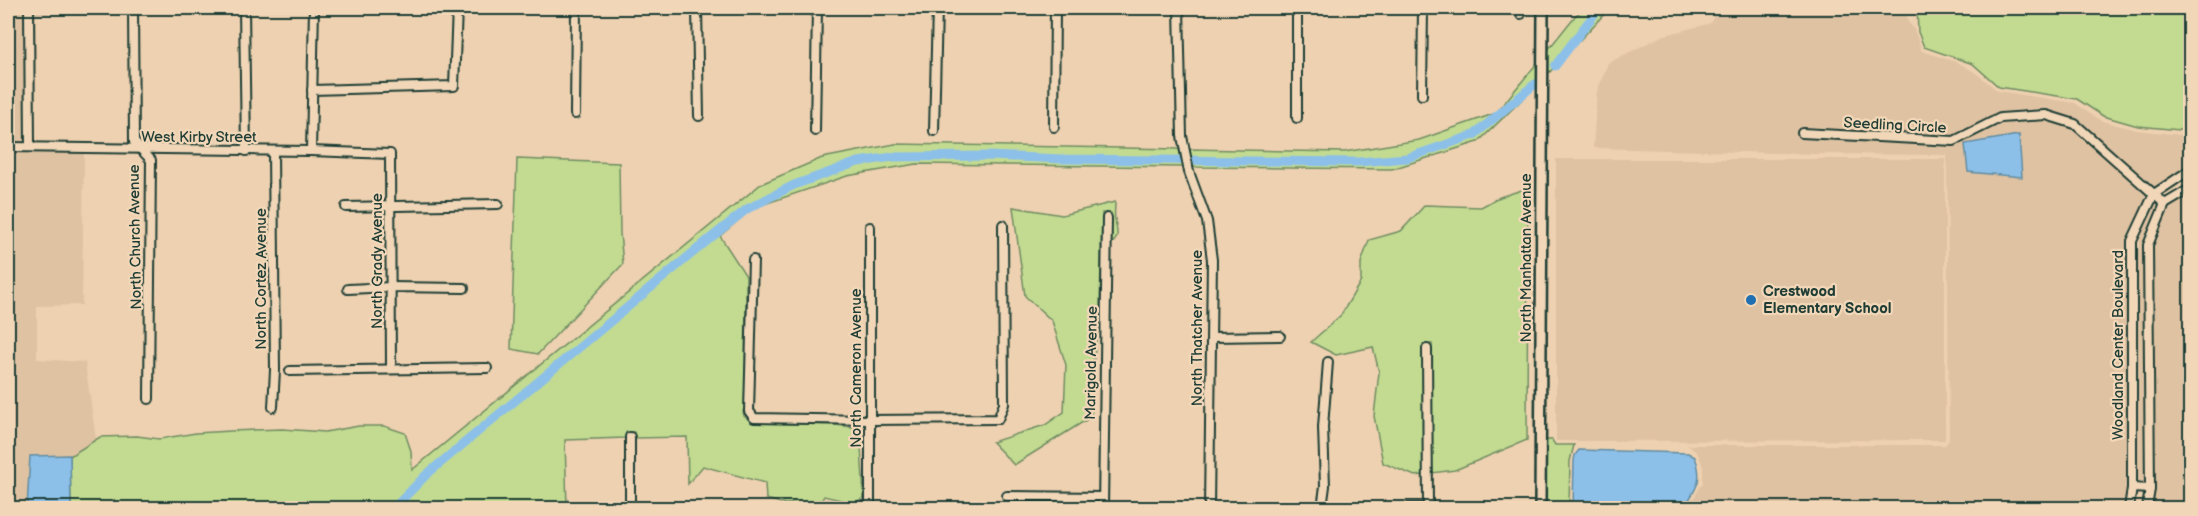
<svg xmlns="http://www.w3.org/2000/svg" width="2198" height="516" font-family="'Balsamiq Sans',sans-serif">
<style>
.built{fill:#dfc2a2}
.green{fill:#c2db91;stroke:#708c62;stroke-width:1.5}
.water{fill:#8dc0e9;stroke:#618ca1;stroke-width:1.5}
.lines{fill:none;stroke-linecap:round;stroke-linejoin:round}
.canal{stroke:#8dc0e9;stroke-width:9}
.minor-casing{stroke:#1f3d34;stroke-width:12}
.tertiary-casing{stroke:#1f3d34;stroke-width:14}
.minor{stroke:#f1d7b8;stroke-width:8}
.tertiary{stroke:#f1d7b8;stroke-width:9}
.poi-dot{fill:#1f6fb2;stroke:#f1d7b8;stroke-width:2}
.labels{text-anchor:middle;stroke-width:4.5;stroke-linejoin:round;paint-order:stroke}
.street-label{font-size:15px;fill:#1f3d34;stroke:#f1d7b8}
.poi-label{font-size:15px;font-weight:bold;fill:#1f3d34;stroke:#f1d7b8;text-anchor:start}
</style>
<rect width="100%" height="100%" fill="#eed1b0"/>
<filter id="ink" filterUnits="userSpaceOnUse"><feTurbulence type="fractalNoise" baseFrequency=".0167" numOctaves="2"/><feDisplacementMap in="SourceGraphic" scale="12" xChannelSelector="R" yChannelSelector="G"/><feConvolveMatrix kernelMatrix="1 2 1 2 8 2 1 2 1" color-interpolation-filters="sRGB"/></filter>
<g filter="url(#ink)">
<g class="built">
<polygon points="8,8 24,8 25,142 8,142"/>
<polygon points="33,8 128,8 128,16 36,14 36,142 35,142"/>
<polygon points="1716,8 1906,8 1908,22 1914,29 1922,51 1959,63 1976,73 1998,91 2075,103 2102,121 2137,130 2181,135 2190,133 2190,164 2155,187 2078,120 2047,110 1998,113 1953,136 1798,128 1798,138 1954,146 2001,123 2045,121 2073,129 2148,195 2127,241 2127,488 2124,508 1688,508 1703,482 1703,467 1698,454 1688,445 1945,445 1949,440 1947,155 1816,154 1593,148 1597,91 1608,63 1662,36 1711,23"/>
<polygon points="8,152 84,154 82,305 37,306 37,359 85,362 96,439 70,455 30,456 27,508 8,508"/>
<polygon points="1556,159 1945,159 1945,440 1556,441"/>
<polygon points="2190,195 2190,508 2151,508 2155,484 2153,246 2168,207"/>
<polygon points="2156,202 2159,205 2143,245 2145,484 2137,483 2136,260 2143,228"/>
</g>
<g class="green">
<polygon points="1585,8 1610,8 1547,75 1547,51 1575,16"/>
<polygon points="1917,8 2190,8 2190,129 2180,130 2138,126 2103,116 2077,99 1999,87 1973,64 1924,47 1918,32"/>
<polygon points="1538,62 1538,84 1478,142 1392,169 1193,167 1189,149 1344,152 1419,140 1496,113"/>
<polygon points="895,144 1179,149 1183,167 916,164 847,176 753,208 720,236 746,276 745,409 743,411 744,416 754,423 836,425 860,428 864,498 854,503 824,496 820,503 785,504 766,499 765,483 703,466 688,484 687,437 635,438 634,432 626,432 625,438 565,440 567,508 71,508 70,456 100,437 137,436 159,439 196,433 231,431 282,429 325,432 359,426 384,426 405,433 411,451 412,470 761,184 822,158"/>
<polygon points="517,159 619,163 620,233 623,264 538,354 511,349"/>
<polygon points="1528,188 1527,440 1455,470 1432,473 1432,344 1423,344 1423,475 1415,476 1383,463 1374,416 1379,372 1373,347 1336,355 1311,342 1341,315 1361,281 1361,263 1369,240 1401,231 1425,205 1481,207 1500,197"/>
<path d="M1115 202C1115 208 1114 214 1115 219 1116 230 1121 237 1111 244V213H1102L1100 310 1093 365V396L1091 417 1014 465 992 442 1045 425 1064 412 1066 365 1052 321 1025 296 1013 207 1062 215Z"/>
<polygon points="1546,440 1552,440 1555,445 1574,445 1570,461 1569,508 1545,508"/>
</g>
<g class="water">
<polygon points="2019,135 2022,177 1968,172 1965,144"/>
<path d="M1579 450 1688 453 1695 457C1704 481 1696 488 1684 508H1573L1574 461 1575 455Z"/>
<polygon points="70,455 71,508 27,508 30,456"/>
</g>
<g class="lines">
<g class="canal">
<polyline points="1555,66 1599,8"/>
<polyline points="394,508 426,475 707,241 747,209 794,185 858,162 893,157 988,156 1063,159 1359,162 1407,158 1474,135 1535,84"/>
</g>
<defs>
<g id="minor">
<polyline points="29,8 30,147"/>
<polyline points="133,8 134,142 151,160 149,399"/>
<polyline points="244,8 246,151"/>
<polyline points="697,8 699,116"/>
<polyline points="1179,8 1182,136 1189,172 1207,221 1212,260 1209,508"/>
<polyline points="1521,14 1521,8"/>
<polyline points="312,90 454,86 457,8"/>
<polyline points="1422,95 1423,8"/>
<polyline points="575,114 576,8"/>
<polyline points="1297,118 1297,8"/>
<polyline points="1054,127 1055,8"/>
<polyline points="815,131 817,8"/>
<polyline points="934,131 937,8"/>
<polyline points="1802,133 1954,141 2000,118 2046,115 2075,124 2165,204"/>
<polyline points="8,147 311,151 390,154 391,368"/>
<polyline points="311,151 314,8"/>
<polyline points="346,207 498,204"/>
<polyline points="753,260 749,411 754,418 869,420 998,419 1004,404 1003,225"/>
<polyline points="348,289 391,287 464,288"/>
<polyline points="1212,337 1280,336"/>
<polyline points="1427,349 1428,508"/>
<polyline points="290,371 487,368"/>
<polyline points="273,407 275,370 273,151"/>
<polyline points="2132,488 2150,489"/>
<polyline points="1007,496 1103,497"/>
<polyline points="630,508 630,437"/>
<polyline points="870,508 870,227"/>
<polyline points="1103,508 1107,218"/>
<polyline points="1322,508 1325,486 1323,427 1328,362"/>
<polyline points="1408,508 1437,508"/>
<polyline points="2129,508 2132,488 2132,241 2154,194 2190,170"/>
<polyline points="2147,508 2150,489 2148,245 2165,204 2190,189"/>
</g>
<polyline id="tertiary" points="1540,508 1543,8"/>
</defs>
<use href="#minor" class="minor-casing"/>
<use href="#tertiary" class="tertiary-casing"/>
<use href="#minor" class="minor"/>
<use href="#tertiary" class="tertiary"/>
</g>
</g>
<circle class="poi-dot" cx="1751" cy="300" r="6"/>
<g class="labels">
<g class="street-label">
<text transform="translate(1895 125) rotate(3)" y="5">Seedling Circle</text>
<text x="199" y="142">West Kirby Street</text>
<text transform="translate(135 237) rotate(-91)" y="5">North Church Avenue</text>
<text transform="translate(1526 258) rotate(-90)" y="5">North Manhattan Avenue</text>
<text transform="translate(377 261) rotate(-90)" y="5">North Grady Avenue</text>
<text transform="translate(261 279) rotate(-90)" y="5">North Cortez Avenue</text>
<text transform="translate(1197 328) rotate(-90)" y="5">North Thatcher Avenue</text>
<text transform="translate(2118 345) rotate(-90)" y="5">Woodland Center Boulevard</text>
<text transform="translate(1091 363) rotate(-89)" y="5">Marigold Avenue</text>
<text transform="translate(856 368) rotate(-90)" y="5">North Cameron Avenue</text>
</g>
<g class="poi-label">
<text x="1763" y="296">Crestwood<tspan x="1763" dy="17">Elementary School</tspan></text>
</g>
</g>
<rect width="2198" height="516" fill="none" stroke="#f1d7b8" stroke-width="30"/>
<rect x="15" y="15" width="2168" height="486" fill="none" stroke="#1f3d34" stroke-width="2" filter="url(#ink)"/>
</svg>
